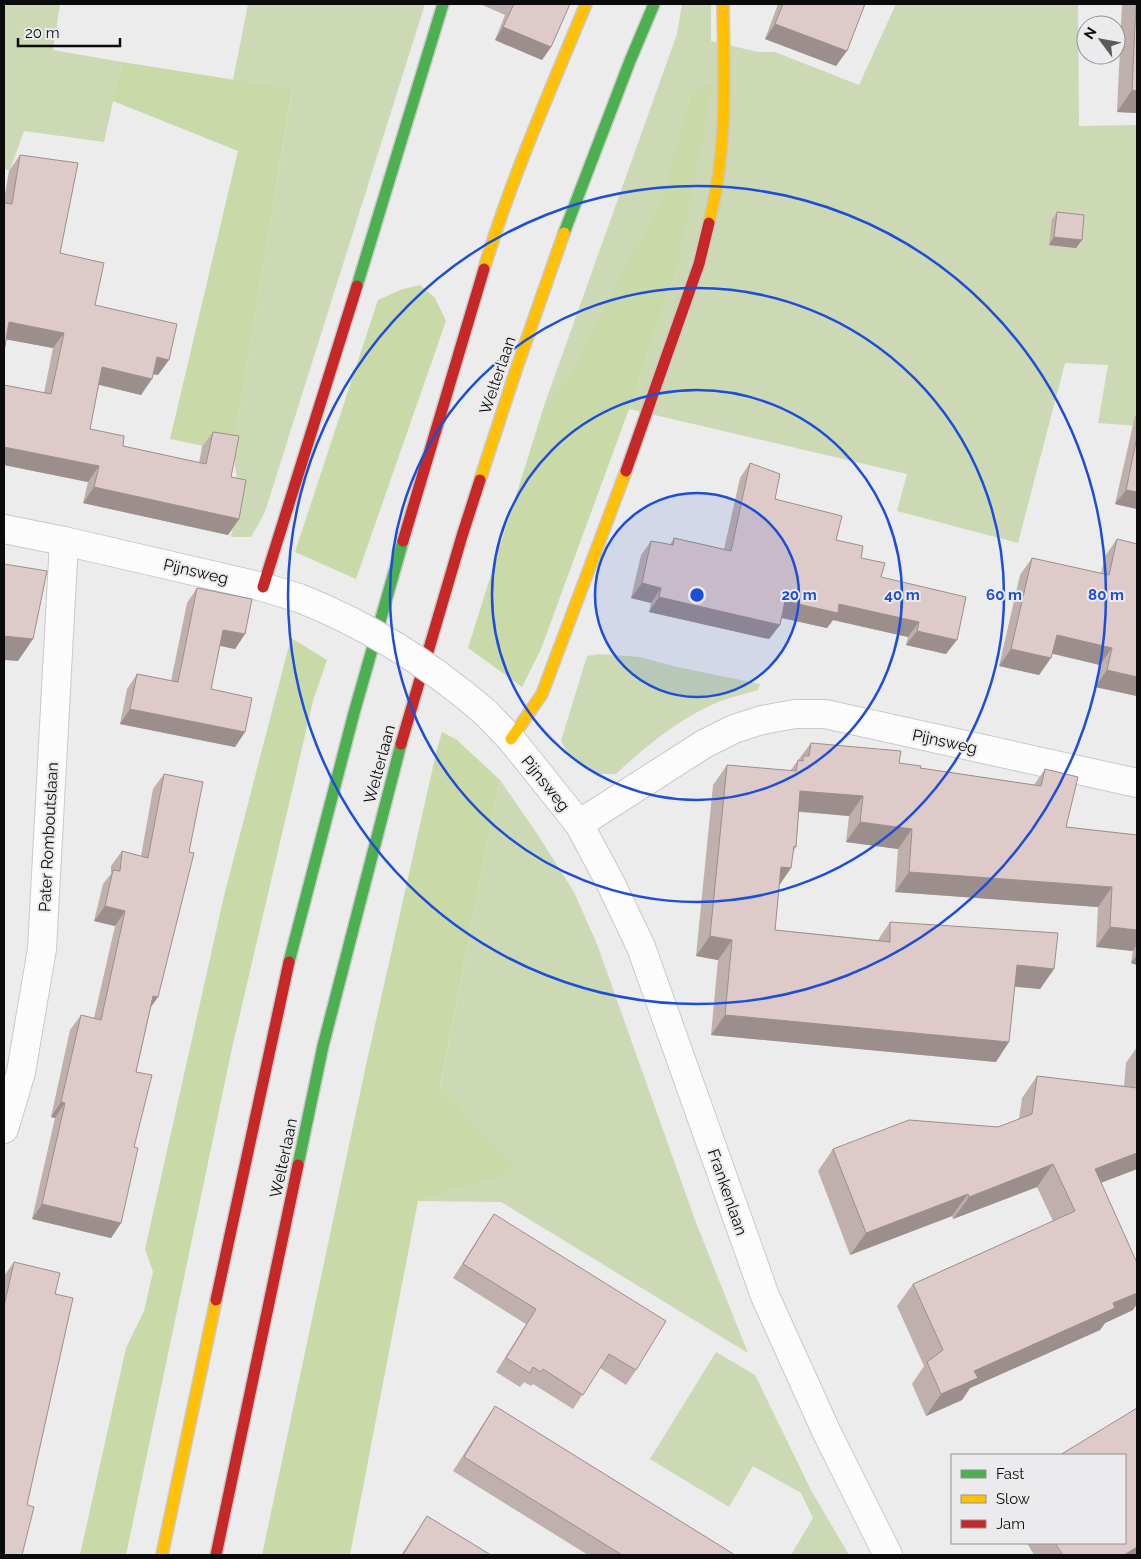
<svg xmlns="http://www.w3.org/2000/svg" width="1141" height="1559" font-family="Raleway,sans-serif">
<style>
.green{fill:#ccd9b4}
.forest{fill:#c9d9a8}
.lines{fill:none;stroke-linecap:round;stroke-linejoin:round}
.street-casing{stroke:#c9c9c9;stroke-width:30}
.fast-casing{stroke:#c9c9c9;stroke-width:14}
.slow-casing{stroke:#c9c9c9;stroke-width:14}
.jam-casing{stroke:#c9c9c9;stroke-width:14}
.street{stroke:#fcfcfc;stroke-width:28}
.fast{stroke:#4caf50;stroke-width:11}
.slow{stroke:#ffc107;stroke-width:11}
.jam{stroke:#c62828;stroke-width:11}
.street-bridge-casing{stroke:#c9c9c9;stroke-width:30;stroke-linecap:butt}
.street-bridge{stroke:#fcfcfc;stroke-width:28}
.wall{fill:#bfafad}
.shaded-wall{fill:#9b8e8d}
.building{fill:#decbc9;stroke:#9b8e8d}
.ring{fill:none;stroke:#1d4ed8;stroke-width:2.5}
.labels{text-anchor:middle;stroke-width:4;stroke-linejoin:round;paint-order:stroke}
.street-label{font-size:16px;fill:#0b0b0c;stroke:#ebebed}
.centre{fill:#1d4ed8;stroke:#ebebed;stroke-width:2.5}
.ring-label{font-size:15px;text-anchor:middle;font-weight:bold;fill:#1d4ed8;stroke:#ebebed;stroke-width:4;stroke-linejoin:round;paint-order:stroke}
</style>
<rect width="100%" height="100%" fill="#ececec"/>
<g class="green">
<polygon points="4,4 60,4 53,50 122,62 104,142 24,131 10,170 4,169"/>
<polygon points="248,4 425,4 265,512 251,537 231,537 239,492 233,452 292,90 233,80"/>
<polygon points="682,4 711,4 711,41 758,52 775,52 859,85 896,4 1078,4 1079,126 1137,125 1137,426 1098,423 1108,365 1065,363 1018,543 897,511 907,474 629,409 676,272 690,95 663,199 574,365 561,386 545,403 677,34"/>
<path d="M600 654 640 657 677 667 760 684 758 690C747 693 735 696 724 700 687 713 645 746 616 774H598L569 756 561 741 587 656Z"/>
<polygon points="500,780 538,835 574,892 597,944 695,1220 748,1353 501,1202 418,1201 517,1171 440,1087"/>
<polygon points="716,1352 755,1375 811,1490 849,1555 791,1555 813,1518 801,1493 753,1466 729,1507 650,1459"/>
</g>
<g class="forest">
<polygon points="122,62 292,89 233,452 170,439 238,151 113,101"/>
<polygon points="713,83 676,272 629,409 541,649 522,687 468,648 545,403 561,386 574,365 662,199 690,95"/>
<polygon points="420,285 435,298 446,321 356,579 295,552 378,300 400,290"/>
<polygon points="291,638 327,660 313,701 232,1048 126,1555 80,1555 126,1348 144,1311 153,1272 145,1249 224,896"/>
<polygon points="442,732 457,740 500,780 440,1086 518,1171 418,1201 350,1555 262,1555 366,1065 437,749"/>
</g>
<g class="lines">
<defs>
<g id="street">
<polyline points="4,529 64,541 263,587 299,598"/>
<polyline points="485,712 511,739 579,824 611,884 641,947 765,1296 827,1433 888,1555"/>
<polyline points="579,824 704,744 734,729 762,720 795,714 825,714 1137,783"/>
<polyline points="4,1129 21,1072 42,949 64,541"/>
</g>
<g id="fast">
<polyline points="564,233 630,61 654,4"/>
<polyline points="357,286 443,4"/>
<polyline points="289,962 354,713 403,541"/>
<polyline points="298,1165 323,1046 401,744"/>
</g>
<g id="slow">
<path d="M709 223C728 149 724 79 723 4"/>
<path d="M484 269C511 179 550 91 586 4"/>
<polyline points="480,480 516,370 564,233"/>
<polyline points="511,739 542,694 626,471"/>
<polyline points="162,1555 216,1300"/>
</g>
<g id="jam">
<polyline points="626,471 699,264 709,223"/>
<polyline points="403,541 484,269"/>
<polyline points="263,587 357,286"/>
<polyline points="401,744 462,536 480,480"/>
<polyline points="216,1300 289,962"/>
<polyline points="216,1555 298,1165"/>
</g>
</defs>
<use href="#street" class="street-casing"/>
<use href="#fast" class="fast-casing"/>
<use href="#slow" class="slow-casing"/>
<use href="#jam" class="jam-casing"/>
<use href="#street" class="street"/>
<use href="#fast" class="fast"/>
<use href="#slow" class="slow"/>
<use href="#jam" class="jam"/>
<defs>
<path id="street-bridge" d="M299 598C368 625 429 664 485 712"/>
</defs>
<use href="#street-bridge" class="street-bridge-casing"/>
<use href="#street-bridge" class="street-bridge"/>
</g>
<g class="wall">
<polygon points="480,4 570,4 551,47 542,60 495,40 505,15"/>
<polygon points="778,4 865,4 836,66 765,39"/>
<polygon points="1122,4 1137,4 1137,113 1117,112"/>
<polygon points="20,155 60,253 95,305 158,375 153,374 141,395 99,384 90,429 123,446 199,463 202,447 213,432 231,477 239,519 228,535 83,503 88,482 4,465 4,385 44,393 53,348 6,339 4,352 4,200 9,171"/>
<polygon points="1057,212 1082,240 1076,248 1049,245 1052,219"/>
<polygon points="1137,413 1137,509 1115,504 1135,416"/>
<polygon points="750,463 775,499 836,540 861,558 881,577 946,654 906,645 908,637 833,620 827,628 781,618 780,625 769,639 649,612 651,603 631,598 641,555 651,541 670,545 674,538 724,549 740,478"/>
<polygon points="1117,539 1137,544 1137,696 1095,687 1100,665 1052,653 1039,675 999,666 1020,575 1032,558 1101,574 1105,556"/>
<polygon points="197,588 245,634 235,649 220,646 211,689 245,732 235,747 120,724 127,689 137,674 171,681 187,603"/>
<polygon points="811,743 920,768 1034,785 1045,769 1066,827 1137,835 1137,965 1131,963 1133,951 1096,947 1098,907 895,892 898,849 846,842 849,816 799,812 796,847 793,851 791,868 779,886 775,930 878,940 890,922 1054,969 1040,989 1015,987 996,1062 711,1035 718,960 696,956 713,785 727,765 790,771"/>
<polygon points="164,774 158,997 151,1007 136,1072 134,1147 121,1223 111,1238 32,1219 55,1118 51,1117 70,1030 81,1015 94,1018 115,926 94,921 103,884 111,874 111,866 122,851 141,856 153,789"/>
<polygon points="1137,1047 1137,1169 1101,1183 1133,1310 1105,1323 1100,1330 970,1388 962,1400 926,1416 912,1384 924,1366 897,1306 913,1284 1053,1221 1037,1187 953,1219 952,1216 850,1255 818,1171 833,1149 998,1127 1019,1119 1022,1098 1037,1076 1124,1086 1126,1063"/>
<polygon points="494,1214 636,1370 626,1385 600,1368 573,1409 533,1384 531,1386 524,1382 520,1387 496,1372 526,1324 453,1278 484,1229"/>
<polygon points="14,1262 55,1294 27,1505 4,1555 4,1276"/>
<polygon points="495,1406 735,1555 588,1555 453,1471 485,1421"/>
<polygon points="427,1516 491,1555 401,1555"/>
<polygon points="1027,1543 1125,1543 1137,1555 1034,1555"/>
</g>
<g class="shaded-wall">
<polygon points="775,24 847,51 836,66 765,39"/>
<polygon points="503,27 551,47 542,60 495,40"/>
<polygon points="1132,90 1137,91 1137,113 1117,112"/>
<polygon points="1054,237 1082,240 1076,248 1049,245"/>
<polygon points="9,322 64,333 53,348 4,339"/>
<polygon points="157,357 169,360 158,375 146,373"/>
<polygon points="102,367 152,379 141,395 91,383"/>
<polygon points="4,447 99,466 88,482 4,465"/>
<polygon points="94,487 239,519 228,535 83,503"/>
<polygon points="1126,490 1137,492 1137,509 1115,504"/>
<polygon points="642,583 661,588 651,603 631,598"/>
<polygon points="659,597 780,625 769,639 649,612"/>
<polygon points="785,601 839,604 919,622 908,637 833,620 827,628 774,616"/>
<polygon points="223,630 245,634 235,649 213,644"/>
<polygon points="917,631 957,640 946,654 906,645"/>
<polygon points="1057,635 1112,648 1100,665 1045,652"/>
<polygon points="4,636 33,639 18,661 4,660"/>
<polygon points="1011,649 1051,658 1039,675 999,666"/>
<polygon points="1107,670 1137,677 1137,696 1095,687"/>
<polygon points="130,709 245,732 235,747 120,724"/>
<polygon points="800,791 863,796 849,816 786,810"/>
<polygon points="860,822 912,829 898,849 846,842"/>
<polygon points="781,867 791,868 777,888"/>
<polygon points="909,872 1112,887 1098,907 895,892"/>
<polygon points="105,906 125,911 115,926 94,921"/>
<polygon points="1110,927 1137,930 1137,944 1133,951 1096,947"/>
<polygon points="710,936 732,940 718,960 696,956"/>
<polygon points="1137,955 1137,965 1131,963"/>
<polygon points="1017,965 1054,969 1040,989 1003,985"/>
<polygon points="153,996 158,997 147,1012"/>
<polygon points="725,1015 1009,1042 996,1062 711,1035"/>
<polygon points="61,1102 65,1103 55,1118 51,1117"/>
<polygon points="1137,1153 1137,1169 1079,1191 1095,1169"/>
<polygon points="1053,1164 1037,1187 953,1219 969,1197"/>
<polygon points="968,1194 952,1216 850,1255 866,1233"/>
<polygon points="42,1204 121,1223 111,1238 32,1219"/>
<polygon points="1137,1293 1137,1304 1133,1310 1105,1323 1100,1330 970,1388 962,1400 926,1416 941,1394 974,1371 1113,1303"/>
<polygon points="1137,1547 1137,1555 1124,1555"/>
</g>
<g class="building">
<polygon points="514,4 570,4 551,47 503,27"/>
<polygon points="783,4 865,4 847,51 775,24"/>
<polygon points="1136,4 1137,4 1137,91 1132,90"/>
<polygon points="20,155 78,163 60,253 104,263 95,305 177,324 169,360 157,357 152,379 102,367 90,429 124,436 123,446 206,464 213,432 239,436 231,477 246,480 239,519 94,487 99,466 4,447 4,385 51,394 64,333 9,322 4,352 4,203 12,204"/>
<polygon points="1057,212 1084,215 1082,240 1054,237"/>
<polygon points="1137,437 1137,492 1126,490"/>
<polygon points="750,463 780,474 775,499 842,516 836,540 863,546 861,558 885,563 881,577 966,597 957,640 917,631 919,622 839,604 838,613 785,601 780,625 659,597 661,588 642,583 651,541 673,545 674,538 731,551"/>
<polygon points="1117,539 1137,544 1137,677 1107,670 1112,648 1057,635 1051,658 1011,649 1032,558 1109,575"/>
<polygon points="4,564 47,571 33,639 4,636"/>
<polygon points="197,588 252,599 245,634 223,630 211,689 252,698 245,732 130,709 137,674 178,682"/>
<polygon points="811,743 901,751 899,763 921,766 920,768 1041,786 1045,769 1078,777 1066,827 1137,835 1137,930 1110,927 1112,887 909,872 912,829 860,822 863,796 800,791 796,847 794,846 791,868 781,867 775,930 890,942 890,922 1058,933 1054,969 1017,965 1009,1042 725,1015 732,940 710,936 727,765 796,771 798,760 803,761 803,756 809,756"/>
<polygon points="164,774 203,782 189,852 194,853 158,997 153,996 136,1072 152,1075 134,1147 138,1148 121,1223 42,1204 65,1103 61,1102 81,1015 101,1020 125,911 105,906 113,870 120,871 122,851 148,858"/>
<polygon points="1037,1076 1137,1088 1137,1085 1137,1153 1095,1169 1137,1263 1137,1293 1113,1303 1115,1308 974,1371 978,1378 941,1394 927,1362 943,1350 913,1284 1075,1211 1053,1164 969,1197 968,1194 866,1233 833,1149 909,1120 998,1127 1032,1114"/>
<polygon points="494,1214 666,1321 636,1370 609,1354 583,1395 543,1369 541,1372 533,1367 530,1373 506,1358 536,1309 463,1264"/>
<polygon points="14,1262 60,1273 55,1294 73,1298 27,1505 34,1507 22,1555 4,1555 4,1306"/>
<polygon points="495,1406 735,1555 622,1555 464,1457"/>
<polygon points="1137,1408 1137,1547 1124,1555 1063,1555 1055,1543 1125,1543 1125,1455 1060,1455"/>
<polygon points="427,1516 491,1555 403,1555"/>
</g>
<circle cx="697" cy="595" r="102" fill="#1d4ed8" fill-opacity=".12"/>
<g class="ring">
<circle cx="697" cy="595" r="102"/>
<circle cx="697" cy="595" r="205"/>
<circle cx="697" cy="595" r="307"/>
<circle cx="697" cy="595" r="409"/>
</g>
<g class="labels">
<g class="street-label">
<text transform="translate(497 375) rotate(-71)" y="6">Welterlaan</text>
<text transform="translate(196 571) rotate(13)" y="6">Pijnsweg</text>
<text transform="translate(945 741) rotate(12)" y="6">Pijnsweg</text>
<text transform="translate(379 764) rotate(-75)" y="6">Welterlaan</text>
<text transform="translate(546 783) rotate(51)" y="6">Pijnsweg</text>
<text transform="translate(48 837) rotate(-87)" y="6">Pater Romboutslaan</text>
<text transform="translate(283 1158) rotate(-78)" y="6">Welterlaan</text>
<text transform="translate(728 1192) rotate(71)" y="6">Frankenlaan</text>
</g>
</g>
<circle cx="697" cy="595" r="8" class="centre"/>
<g class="ring-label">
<text x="799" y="600">20 m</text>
<text x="902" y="600">40 m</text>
<text x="1004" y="600">60 m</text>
<text x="1106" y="600">80 m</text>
</g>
<rect width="1141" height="1559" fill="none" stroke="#0b0b0c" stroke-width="10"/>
<rect x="951" y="1454" width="175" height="90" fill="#ebebed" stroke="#919193"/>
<rect x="961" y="1470" width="25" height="8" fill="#4caf50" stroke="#919193"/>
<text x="996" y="1479" font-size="15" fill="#0b0b0c">Fast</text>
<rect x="961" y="1495" width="25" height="8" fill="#ffc107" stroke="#919193"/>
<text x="996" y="1504" font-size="15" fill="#0b0b0c">Slow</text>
<rect x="961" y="1520" width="25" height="8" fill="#c62828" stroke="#919193"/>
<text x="996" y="1529" font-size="15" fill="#0b0b0c">Jam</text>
<g transform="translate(1101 40) rotate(302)"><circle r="24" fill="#ebebed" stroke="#919193"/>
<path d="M0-4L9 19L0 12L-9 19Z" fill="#5a5a5a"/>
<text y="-8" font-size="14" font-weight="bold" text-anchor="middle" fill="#0b0b0c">N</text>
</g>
<path d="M18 38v8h102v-8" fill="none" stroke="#0b0b0c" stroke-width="2.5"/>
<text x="25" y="38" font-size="15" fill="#0b0b0c" stroke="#ebebed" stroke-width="4" paint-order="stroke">20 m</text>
</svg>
